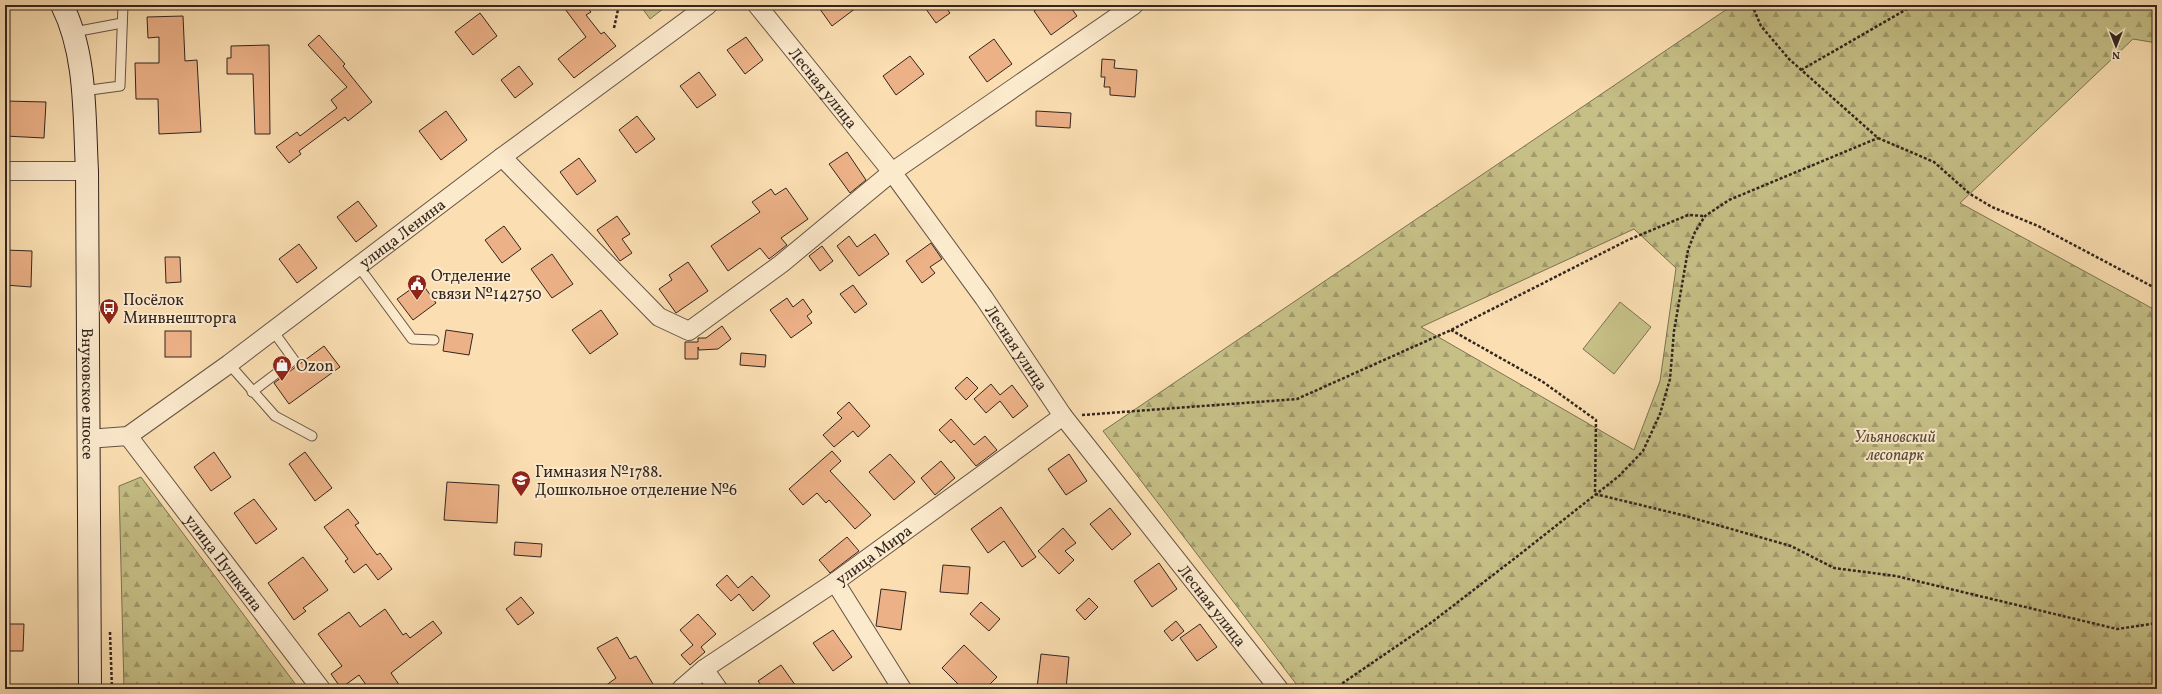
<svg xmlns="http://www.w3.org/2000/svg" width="2162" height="694" font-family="Vollkorn,serif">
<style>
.green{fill:#c6c087;stroke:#7c7253}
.forest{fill:url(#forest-firs);stroke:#7c7253;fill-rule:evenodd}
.building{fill:#edb187;stroke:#33251f}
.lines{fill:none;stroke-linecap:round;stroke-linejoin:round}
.service-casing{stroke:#655444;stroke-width:11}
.minor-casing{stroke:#655444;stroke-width:20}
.secondary-casing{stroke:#33251f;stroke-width:24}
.path{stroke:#33251f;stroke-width:2.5;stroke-dasharray:3 2;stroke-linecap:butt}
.service{stroke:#fceacd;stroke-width:9}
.minor{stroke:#fceacd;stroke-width:18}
.secondary{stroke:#fceacd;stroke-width:22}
.labels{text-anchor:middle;stroke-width:4;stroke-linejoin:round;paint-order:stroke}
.street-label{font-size:16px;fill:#33251f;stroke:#fceacd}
.poi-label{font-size:16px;fill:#33251f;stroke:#fceacd;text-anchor:start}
.park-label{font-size:16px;font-style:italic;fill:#584c39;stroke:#fceacd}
</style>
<defs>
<pattern id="forest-firs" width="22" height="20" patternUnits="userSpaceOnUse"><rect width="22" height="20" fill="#c6c087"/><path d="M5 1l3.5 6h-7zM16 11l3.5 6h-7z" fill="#a19c6e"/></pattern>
</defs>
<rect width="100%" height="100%" fill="#fbdfb2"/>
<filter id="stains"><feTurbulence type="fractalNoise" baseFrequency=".005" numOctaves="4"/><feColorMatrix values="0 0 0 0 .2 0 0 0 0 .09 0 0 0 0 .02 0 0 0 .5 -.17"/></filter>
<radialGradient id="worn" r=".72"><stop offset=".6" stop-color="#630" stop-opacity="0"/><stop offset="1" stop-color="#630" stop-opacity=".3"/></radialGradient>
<g class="green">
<polygon points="640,5 668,5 650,19"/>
<polygon points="1620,302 1651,327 1614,374 1583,349"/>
</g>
<g class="forest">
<path d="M1733 5H2157V43L2133 39 1960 203 2157 311V689H1300L1103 431ZM1634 229 1676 268 1660 381 1634 450 1421 327Z"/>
<polygon points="141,477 299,689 124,689 119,486"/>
</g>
<g class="building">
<polygon points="562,5 585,5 591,12 586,15 601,34 604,32 616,46 574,78 558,59 586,37"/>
<polygon points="817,5 860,5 832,26"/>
<polygon points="923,5 944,5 950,13 936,23"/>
<polygon points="1043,5 1069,5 1077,16 1051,35 1034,11"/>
<polygon points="480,13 497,36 473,55 455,32"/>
<polygon points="183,16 185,61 197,60 201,132 159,134 158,99 136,99 135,63 159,63 159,37 148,38 147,17"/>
<polygon points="319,35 345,64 343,66 372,102 348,121 345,117 299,151 301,154 289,163 276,147 297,132 300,136 337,108 331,100 347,87 308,45"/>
<polygon points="746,37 763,60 745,74 727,50"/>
<polygon points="994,39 1012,64 987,82 969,57"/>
<polygon points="269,45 270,134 255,134 253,74 227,74 227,58 231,58 231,46"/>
<polygon points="910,56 924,74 896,95 883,76"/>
<polygon points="1102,59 1115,60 1114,68 1137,70 1135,97 1110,95 1110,87 1104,87 1105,77 1101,77"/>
<polygon points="519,66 533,84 515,98 501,80"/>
<polygon points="699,72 716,95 697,108 680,86"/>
<polygon points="5,101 46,102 44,138 5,136"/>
<polygon points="446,111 467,140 441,160 419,131"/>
<polygon points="1036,111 1071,113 1070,128 1036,126"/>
<polygon points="637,116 655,139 636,153 619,130"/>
<polygon points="847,152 866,180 850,193 829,164"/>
<polygon points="579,158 596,181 577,195 560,172"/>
<polygon points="786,188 808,219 781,238 787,245 769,259 760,248 728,271 711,246 760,212 752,202 771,189 775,195"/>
<polygon points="358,201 377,226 356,242 337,217"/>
<polygon points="617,216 630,234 622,239 632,253 620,261 597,230"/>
<polygon points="504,226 521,249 502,263 485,240"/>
<polygon points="875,234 889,254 859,276 837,246 849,236 857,247"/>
<polygon points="931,243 942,259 930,267 935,273 922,283 906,261"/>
<polygon points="299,244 317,268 297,283 279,259"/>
<polygon points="822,246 833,261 820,271 809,256"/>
<polygon points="5,250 32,251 31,287 5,285"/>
<polygon points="552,254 573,284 552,298 531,269"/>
<polygon points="165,257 180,257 181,282 166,283"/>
<polygon points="688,262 708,291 676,313 659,289 672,280 669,275"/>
<polygon points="421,282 436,303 413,320 397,299"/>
<polygon points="853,285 867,304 855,313 840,294"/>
<polygon points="787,298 793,307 803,299 812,312 807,316 812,323 791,338 770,310"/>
<polygon points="601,310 618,334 590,354 572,330"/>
<polygon points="722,326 731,339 718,349 699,350 698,347 698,359 685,359 685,342 698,342 698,338 706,338"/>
<polygon points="446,330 473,334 469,355 443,351"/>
<rect x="165" y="331" width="26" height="26"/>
<polygon points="324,346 340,367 289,404 274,383"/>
<polygon points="741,353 766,355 765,367 740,365"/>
<polygon points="967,377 978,388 966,400 955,388"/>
<polygon points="991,384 1000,395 1012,385 1028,406 1013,418 1000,401 986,413 974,399"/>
<polygon points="849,402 870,426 858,437 853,431 834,447 823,435 842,418 837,413"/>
<polygon points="951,419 974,445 985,436 997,450 976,466 954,440 951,443 939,430"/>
<polygon points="832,451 841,461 830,471 871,515 855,529 829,500 826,503 817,493 803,505 789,489"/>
<polygon points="214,452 231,477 211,491 194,467"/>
<polygon points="305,452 332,488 315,501 289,464"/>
<polygon points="890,454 915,482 894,500 869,472"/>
<polygon points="1069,454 1087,481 1066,495 1048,469"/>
<polygon points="941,461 955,478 935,495 921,478"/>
<polygon points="447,482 499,485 497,523 444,520"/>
<polygon points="254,499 277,529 256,544 234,513"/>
<polygon points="1001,507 1036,557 1022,567 1004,541 988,553 971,529"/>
<polygon points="1110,508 1131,534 1112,550 1090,524"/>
<polygon points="348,509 359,523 355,525 377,555 380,553 392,569 378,580 366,564 354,573 345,561 348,559 324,527"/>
<polygon points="1063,528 1076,543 1065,551 1074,560 1059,574 1038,551"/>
<polygon points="847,537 859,551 830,573 819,560"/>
<polygon points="515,542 542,544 541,557 514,555"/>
<polygon points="303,557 328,590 303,608 306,611 294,620 268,583"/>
<polygon points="1159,563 1177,589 1152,607 1134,581"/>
<polygon points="943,565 970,567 968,594 940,592"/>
<polygon points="727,575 738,588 752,576 770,596 753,611 739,594 731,601 716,585"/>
<polygon points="881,589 906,592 901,630 876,626"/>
<polygon points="521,597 534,613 518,625 506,609"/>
<polygon points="1089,598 1098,607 1085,620 1076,610"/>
<polygon points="981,602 1000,619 989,631 970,614"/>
<polygon points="385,609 403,635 406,633 410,638 433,621 442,633 391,673 402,689 369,689 359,675 341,688 331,674 342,666 318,634 349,612 360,627"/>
<polygon points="698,614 716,634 701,647 705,652 690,665 681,655 693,645 680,630"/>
<polygon points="1176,621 1184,631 1172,641 1164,631"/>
<polygon points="5,624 24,624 23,651 5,651"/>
<polygon points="1200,624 1217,647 1197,661 1180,638"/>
<polygon points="833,630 852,657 833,671 813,643"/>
<polygon points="617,637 630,659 636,656 656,689 601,689 616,678 597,648"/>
<polygon points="964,645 997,677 985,689 963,689 942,668"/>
<polygon points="1041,654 1069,657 1066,689 1037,688"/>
<polygon points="781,665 798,689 764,689 758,681"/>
</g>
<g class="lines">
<defs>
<g id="service">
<polyline points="74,32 122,23"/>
<polyline points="83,91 120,86 123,5"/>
<polyline points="359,267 412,339 434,340"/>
<polyline points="229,364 275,416 312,436"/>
<polyline points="252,392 294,360 273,331"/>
</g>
<g id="minor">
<path id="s1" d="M757 5 892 172 984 298 1063 416 1279 689"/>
<polyline points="502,157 659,317 689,331 781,264 892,172 1134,5"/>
<polyline points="5,171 87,171"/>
<path id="s2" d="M128 436 321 689"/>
<path id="s3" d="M87 439 128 436 229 364 502 157 708 5"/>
<polyline points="835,582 902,689"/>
<polyline points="704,669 718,689"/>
<path id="s4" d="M681 689 704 669 835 582 1063 416"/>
</g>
<g id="secondary">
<path id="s5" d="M62 5C87 55 84 116 87 171L90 689"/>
</g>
</defs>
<use href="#service" class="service-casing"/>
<use href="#minor" class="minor-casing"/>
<use href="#secondary" class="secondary-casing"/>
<g class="path">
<polyline points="1752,5 1761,26 1789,59 1878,138 1934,162 1970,194 1992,207 2038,226 2157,289"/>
<polyline points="614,28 619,5"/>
<polyline points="1801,70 1914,5"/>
<polyline points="1451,330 1543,382 1596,420 1595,494 1682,515 1791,546 1834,568 1896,576 2117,629 2157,623"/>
<polyline points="1082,415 1297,399 1451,330 1628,240 1688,215 1705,216"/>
<polyline points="110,632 112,689"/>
<polyline points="1334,689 1432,622 1519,555 1619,476 1643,451 1660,414 1670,379 1674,331 1688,250 1695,232 1705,216 1729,200 1878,138"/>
</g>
<use href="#service" class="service"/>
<use href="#minor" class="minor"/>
<use href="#secondary" class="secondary"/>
</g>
<defs>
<symbol id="civic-pin" viewBox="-11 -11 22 30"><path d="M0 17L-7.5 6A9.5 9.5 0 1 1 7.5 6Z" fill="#8f2418" stroke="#fceacd"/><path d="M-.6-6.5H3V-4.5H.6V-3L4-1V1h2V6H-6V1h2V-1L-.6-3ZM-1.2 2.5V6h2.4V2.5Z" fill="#fff"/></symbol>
<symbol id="bus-pin" viewBox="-11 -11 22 30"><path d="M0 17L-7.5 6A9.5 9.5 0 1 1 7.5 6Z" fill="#8f2418" stroke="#fceacd"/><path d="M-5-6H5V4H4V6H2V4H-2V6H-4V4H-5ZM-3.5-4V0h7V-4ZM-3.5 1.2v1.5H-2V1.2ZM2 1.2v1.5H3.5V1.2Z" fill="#fff"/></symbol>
<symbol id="shop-pin" viewBox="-11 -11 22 30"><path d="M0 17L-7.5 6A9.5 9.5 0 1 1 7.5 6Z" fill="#8f2418" stroke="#fceacd"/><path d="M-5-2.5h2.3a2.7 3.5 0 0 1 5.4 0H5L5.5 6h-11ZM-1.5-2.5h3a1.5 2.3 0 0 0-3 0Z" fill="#fff"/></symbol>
<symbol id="school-pin" viewBox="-11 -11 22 30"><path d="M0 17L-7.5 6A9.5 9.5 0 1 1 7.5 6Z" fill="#8f2418" stroke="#fceacd"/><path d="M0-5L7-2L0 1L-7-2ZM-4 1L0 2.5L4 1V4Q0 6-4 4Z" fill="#fff"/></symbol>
</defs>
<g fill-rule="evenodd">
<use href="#civic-pin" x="406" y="273" width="22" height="30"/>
<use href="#bus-pin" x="98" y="297" width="22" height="30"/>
<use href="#shop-pin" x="271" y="354" width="22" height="30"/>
<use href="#school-pin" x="510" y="469" width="22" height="30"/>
</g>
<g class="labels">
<g class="street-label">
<text dy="6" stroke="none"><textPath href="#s1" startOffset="106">Лесная улица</textPath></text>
<text dy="6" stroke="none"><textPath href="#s3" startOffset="382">улица Ленина</textPath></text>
<text dy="6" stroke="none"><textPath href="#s1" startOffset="430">Лесная улица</textPath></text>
<text dy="6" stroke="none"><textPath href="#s5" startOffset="392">Внуковское шоссе</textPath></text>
<text dy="6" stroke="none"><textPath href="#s4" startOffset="235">улица Мира</textPath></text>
<text dy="6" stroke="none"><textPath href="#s2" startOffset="159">улица Пушкина</textPath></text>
<text dy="6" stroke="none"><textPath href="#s1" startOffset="754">Лесная улица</textPath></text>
</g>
<g class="poi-label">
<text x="431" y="281">Отделение<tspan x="431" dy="18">связи №142750</tspan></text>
<text x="123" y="305">Посёлок<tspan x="123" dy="18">Минвнешторга</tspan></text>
<text x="296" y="371">Ozon</text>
<text x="535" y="477">Гимназия №1788.<tspan x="535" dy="18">Дошкольное отделение №6</tspan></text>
</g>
<g class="park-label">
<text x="1895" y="442">Ульяновский<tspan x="1895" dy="18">лесопарк</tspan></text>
</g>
</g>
<rect width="2162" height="694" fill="none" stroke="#fbdfb2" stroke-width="20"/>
<rect x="6" y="6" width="2150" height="682" fill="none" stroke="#33251f" stroke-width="2"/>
<rect x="10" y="10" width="2142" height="674" fill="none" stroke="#33251f"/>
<g transform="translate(2116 46) rotate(180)" stroke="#fceacd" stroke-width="3" paint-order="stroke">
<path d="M0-3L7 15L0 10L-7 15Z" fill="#33251f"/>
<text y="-6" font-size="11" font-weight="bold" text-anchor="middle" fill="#33251f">N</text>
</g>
<rect width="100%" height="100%" filter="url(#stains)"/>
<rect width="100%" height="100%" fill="url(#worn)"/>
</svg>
